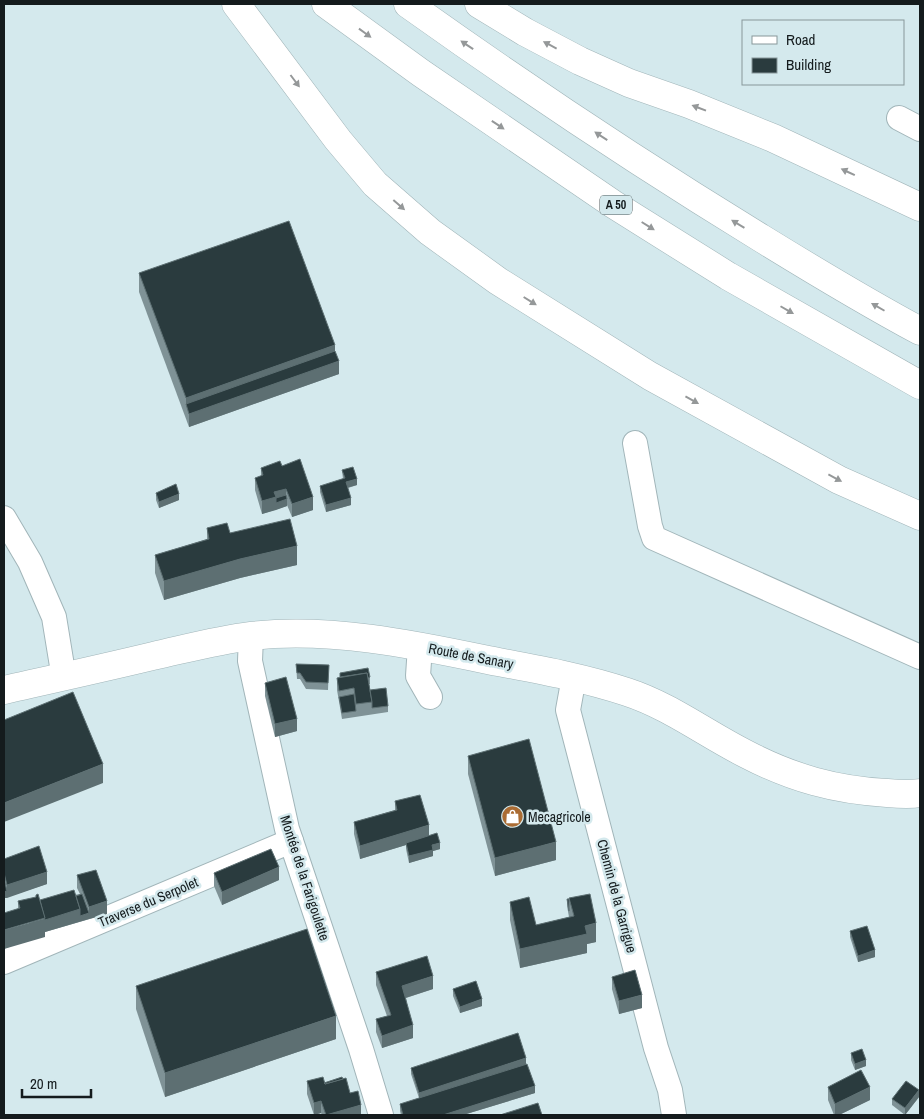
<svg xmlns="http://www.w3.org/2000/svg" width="924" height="1119" font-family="'Archivo Narrow',sans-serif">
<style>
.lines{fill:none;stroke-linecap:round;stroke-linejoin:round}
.minor-casing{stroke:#a1b5b9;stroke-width:26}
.major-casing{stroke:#a1b5b9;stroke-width:29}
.highway-casing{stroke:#a1b5b9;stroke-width:29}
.minor{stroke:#fff;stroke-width:24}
.major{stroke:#fff;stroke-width:28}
.highway{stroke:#fff;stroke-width:28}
.wall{fill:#7f9296}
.shaded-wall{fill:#5d6f72}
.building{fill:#2a3b3e;stroke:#5d6f72}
.oneway{fill:#959899}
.labels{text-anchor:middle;stroke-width:5;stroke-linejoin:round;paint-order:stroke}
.shield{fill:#d4e9ed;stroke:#4e595b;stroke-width:1}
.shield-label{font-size:12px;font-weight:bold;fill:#141b1d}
.street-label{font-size:14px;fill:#141b1d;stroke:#d4e9ed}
.poi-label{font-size:14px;fill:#141b1d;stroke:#d4e9ed;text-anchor:start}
</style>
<rect width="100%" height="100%" fill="#d4e9ed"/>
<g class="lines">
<defs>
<g id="minor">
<polyline points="899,118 920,129"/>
<polyline points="635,443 650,526 654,538 920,657"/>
<polyline points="4,518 30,562 54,617 62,666"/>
<polyline points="251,636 250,661 287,829 361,1049 381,1115"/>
<polyline points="420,646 418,676 430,697"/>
<polyline points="574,677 568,710 656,1048 670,1090 674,1115"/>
<polyline points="4,962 291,841"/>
</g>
<path id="major" d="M4 690C53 679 103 668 153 656 185 649 218 640 251 636 328 627 412 644 488 660 535 669 582 677 627 692 670 706 706 734 746 754 792 778 835 790 887 793 898 794 909 795 920 793"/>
<g id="highway">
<polyline points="236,4 338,140 375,184 430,232 498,281 650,376 839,480 920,516"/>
<polyline points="326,4 421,73 613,204 728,276 920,385"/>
<path d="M408 4C523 86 640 164 761 238 813 270 866 302 920 331"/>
<polyline points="479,4 525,32 580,61 629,83 689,104 773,138 920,207"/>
</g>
</defs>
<use href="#minor" class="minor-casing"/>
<use href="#major" class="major-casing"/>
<use href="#highway" class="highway-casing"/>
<use href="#minor" class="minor"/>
<use href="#major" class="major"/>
<use href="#highway" class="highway"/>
</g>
<g class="wall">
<polygon points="139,273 335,351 339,374 189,427 139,292"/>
<polygon points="282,466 313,510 292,517 287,505 287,506 262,514 255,490 255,478 261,476 261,468"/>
<polygon points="342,470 357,485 348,488 351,505 326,512 320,492 320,486 343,479"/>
<polygon points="156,493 179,500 159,508 156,500"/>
<polygon points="207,528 230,533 297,565 240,578 164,600 155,573 155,555 207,539"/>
<polygon points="296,664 329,665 328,690 306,689 300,679 297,679"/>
<polygon points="340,673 370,677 370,684 369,684 370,690 388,706 388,712 342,719 337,690 337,678 340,677"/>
<polygon points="265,683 297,731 275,737 265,696"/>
<polygon points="468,756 556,860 495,876 468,774"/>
<polygon points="395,801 429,836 440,849 433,851 433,856 409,863 406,849 406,845 360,859 354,834 354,822 395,810"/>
<polygon points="4,859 47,884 4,898"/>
<polygon points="214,873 279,880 222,905 214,886"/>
<polygon points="77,875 107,914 45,932 45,937 18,909 18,901 40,900 80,894 77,888"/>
<polygon points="567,899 569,899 596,942 587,944 587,953 520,968 510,920 510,902 536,925 569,917 567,906"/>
<polygon points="850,931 875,957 858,962 850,937"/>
<polygon points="376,972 433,989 406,998 413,1038 382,1048 376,1032 376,1019 387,1016 376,985"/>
<polygon points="612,977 642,1008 619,1014 612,989"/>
<polygon points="136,986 336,1039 165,1097 136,1009"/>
<polygon points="453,989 482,1006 460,1013 453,996"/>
<polygon points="851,1053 866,1066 855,1070 851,1060"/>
<polygon points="526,1064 535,1093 463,1115 401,1115 400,1111 400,1104 419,1098 411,1074 411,1068"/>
<polygon points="307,1081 324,1083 350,1093 361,1115 322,1115 321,1113 314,1115 307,1094"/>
<polygon points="828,1087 870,1100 839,1115 834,1115 828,1100"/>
<polygon points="919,1097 905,1115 892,1105 892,1099"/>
</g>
<g class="shaded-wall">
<polygon points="335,345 335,363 339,361 339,374 189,427 189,414 186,404 186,398"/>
<polygon points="357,479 357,485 346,488 346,482"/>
<polygon points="286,489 286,500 287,499 287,506 276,510 276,503 276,510 262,514 262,501 274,492"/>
<polygon points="179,494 179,500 159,508 159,502"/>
<polygon points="313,497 313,510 292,517 292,504"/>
<polygon points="351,498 351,505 326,512 326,505"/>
<polygon points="297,546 297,565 240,578 164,600 164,581 240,559"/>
<polygon points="297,719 297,731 275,737 275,724"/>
<polygon points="103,764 103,783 4,822 4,803"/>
<polygon points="429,825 429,838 360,859 360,846"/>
<polygon points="556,842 556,860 495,876 495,858"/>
<polygon points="440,843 440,849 433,851 433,856 409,863 409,856 432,845"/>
<polygon points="279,867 279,880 222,905 222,892"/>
<polygon points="47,872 47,884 7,898 7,885"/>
<polygon points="7,891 7,898 4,898 4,892"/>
<polygon points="107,901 107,914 89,919 89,907"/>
<polygon points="80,909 89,913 89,919 45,932 45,937 4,949 4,930"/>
<polygon points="596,923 596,942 587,944 587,953 520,968 520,949 585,926"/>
<polygon points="875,950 875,957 858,962 858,956"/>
<polygon points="433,976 433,989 402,999 402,986"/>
<polygon points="642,995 642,1008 619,1014 619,1001"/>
<polygon points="482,999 482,1006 460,1013 460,1007"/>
<polygon points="336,1016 336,1039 165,1097 165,1073"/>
<polygon points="413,1025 413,1038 382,1048 382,1036"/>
<polygon points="526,1058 526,1065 419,1100 419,1093"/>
<polygon points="866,1060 866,1066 855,1070 855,1064"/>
<polygon points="535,1086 535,1093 463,1115 443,1115"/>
<polygon points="870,1087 870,1100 839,1115 835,1115 835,1104"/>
<polygon points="919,1090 919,1097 905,1115 905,1108"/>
<polygon points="321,1101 321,1113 314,1115 314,1103"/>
<polygon points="361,1105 361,1115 326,1115"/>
</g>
<g class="building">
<polygon points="289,221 335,345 186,398 139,273"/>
<polygon points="335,351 339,361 189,414 186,404"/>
<polygon points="300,459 313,497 292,504 286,489 274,492 276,497 262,501 255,478 263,475 261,468 280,461 282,466"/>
<polygon points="353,467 357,479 346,482 351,498 326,505 320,486 345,478 342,470"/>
<polygon points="176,484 179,494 159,502 156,493"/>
<polygon points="286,495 287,499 276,503 276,498"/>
<polygon points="290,519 297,546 240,559 164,581 155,555 209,539 207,528 227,523 230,533"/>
<polygon points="296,664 329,665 328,683 306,682 300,673 297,673"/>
<polygon points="368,668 370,677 368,678 367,673 340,677 340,673"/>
<polygon points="367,673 372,702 356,704 354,688 339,691 337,678"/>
<polygon points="286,677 297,719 275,724 265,683"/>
<polygon points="386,688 388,706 372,708 372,702 370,690"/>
<polygon points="73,692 103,764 4,803 4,720"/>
<polygon points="354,694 356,711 342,713 339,697"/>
<polygon points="529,739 556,842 495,858 468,756"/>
<polygon points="420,795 429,825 360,846 354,822 397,810 395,801"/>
<polygon points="437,833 440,843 432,845 433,850 409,856 406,843"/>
<polygon points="39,846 47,872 7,885 4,873 4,859"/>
<polygon points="271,849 279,867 222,892 214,873"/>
<polygon points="96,870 107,901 89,907 77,875"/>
<polygon points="4,879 7,891 4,892"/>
<polygon points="74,890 80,909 45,920 40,900"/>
<polygon points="38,894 45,918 4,930 4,913 20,908 18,901 36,897 36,895"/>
<polygon points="82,894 89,913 80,916 80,909 76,896"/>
<polygon points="590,894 596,923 585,926 587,934 520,949 510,902 529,897 536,925 574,916 569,898"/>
<polygon points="567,899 569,899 569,911"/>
<polygon points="867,926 875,950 858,956 850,931"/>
<polygon points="307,929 336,1016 165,1073 136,986"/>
<polygon points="427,956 433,976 402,986 413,1025 382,1036 376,1019 391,1015 376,972"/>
<polygon points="635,970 642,995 619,1001 612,977"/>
<polygon points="476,981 482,999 460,1007 453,989"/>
<polygon points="518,1033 526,1058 419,1093 411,1068"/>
<polygon points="862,1049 866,1060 855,1064 851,1053"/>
<polygon points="527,1064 535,1086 443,1115 403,1115 400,1104"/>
<polygon points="861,1070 870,1087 835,1104 828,1087"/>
<polygon points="323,1077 325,1084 346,1078 350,1093 358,1091 361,1105 326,1115 321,1101 314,1103 307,1081"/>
<polygon points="342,1077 343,1079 325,1084 324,1083"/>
<polygon points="906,1081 919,1090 905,1108 892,1099"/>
<polygon points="538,1103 542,1115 500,1115"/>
</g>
<defs><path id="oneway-solid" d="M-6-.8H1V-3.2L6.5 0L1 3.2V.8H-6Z" transform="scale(1.25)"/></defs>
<g class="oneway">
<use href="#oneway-solid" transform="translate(365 33) rotate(36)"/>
<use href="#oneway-solid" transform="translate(467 45) rotate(-146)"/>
<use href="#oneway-solid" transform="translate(550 45) rotate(-152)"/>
<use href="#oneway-solid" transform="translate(295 81) rotate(53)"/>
<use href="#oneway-solid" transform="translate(699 108) rotate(-159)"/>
<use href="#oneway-solid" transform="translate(498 125) rotate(34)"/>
<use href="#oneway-solid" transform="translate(601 136) rotate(-147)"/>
<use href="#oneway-solid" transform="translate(848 172) rotate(-155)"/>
<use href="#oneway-solid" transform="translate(399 205) rotate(41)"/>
<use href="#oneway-solid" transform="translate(738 224) rotate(-149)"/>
<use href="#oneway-solid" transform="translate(648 226) rotate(32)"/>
<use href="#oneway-solid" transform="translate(530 301) rotate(32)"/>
<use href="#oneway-solid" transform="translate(878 307) rotate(-150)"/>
<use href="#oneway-solid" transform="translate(787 310) rotate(30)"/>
<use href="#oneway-solid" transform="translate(692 400) rotate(29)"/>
<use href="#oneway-solid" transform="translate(835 478) rotate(28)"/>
</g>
<defs>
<symbol id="shop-disc" viewBox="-11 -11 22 22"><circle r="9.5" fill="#ab6c33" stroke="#d4e9ed"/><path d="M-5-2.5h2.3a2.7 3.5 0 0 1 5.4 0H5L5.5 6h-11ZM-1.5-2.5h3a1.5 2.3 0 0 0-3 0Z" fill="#fff"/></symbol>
</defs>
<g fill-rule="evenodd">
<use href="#shop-disc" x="500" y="804" width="25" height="25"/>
</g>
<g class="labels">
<rect class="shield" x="600" y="195.5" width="32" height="19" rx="4"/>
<g class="shield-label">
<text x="616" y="209">A 50</text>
</g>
<g class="street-label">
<text transform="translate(471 656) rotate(11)" y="5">Route de Sanary</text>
<text transform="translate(305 878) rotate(72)" y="5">Montée de la Farigoulette</text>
<text transform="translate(617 896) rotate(75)" y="5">Chemin de la Garrigue</text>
<text transform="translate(148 902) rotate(-23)" y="5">Traverse du Serpolet</text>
</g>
<g class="poi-label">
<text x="528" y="822">Mecagricole</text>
</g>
</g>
<rect width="924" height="1119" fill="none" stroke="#141b1d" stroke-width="10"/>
<rect x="742" y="20" width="162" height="65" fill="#d4e9ed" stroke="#87979a"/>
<rect x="752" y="36" width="25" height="8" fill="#ffffff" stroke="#87979a"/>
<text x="786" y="45" font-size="15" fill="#141b1d">Road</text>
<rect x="752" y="58" width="25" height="15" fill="#2a3b3e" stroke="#87979a"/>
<text x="786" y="70" font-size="15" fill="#141b1d">Building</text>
<path d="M22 1089v8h69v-8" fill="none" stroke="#141b1d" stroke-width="2.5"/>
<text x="30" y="1089" font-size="15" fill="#141b1d" stroke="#d4e9ed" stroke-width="4" paint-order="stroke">20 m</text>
</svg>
